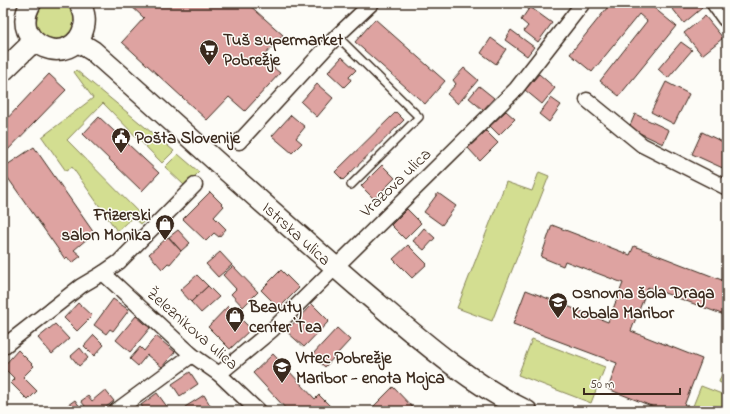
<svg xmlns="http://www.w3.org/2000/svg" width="730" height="414" font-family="'Indie Flower',sans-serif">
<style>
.green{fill:#d3de91;stroke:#878458}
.building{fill:#dea3a1;stroke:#3b2a1e}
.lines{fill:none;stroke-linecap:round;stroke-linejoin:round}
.lane-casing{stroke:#3b2a1e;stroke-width:10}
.street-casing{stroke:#3b2a1e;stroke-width:17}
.secondary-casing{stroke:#3b2a1e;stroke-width:23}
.lane{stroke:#fdfcf7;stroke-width:7}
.street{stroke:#fdfcf7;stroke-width:14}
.secondary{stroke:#fdfcf7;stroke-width:20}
.labels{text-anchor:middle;stroke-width:3;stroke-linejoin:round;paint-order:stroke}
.poi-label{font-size:17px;font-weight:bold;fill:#3b2a1e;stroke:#fdfcf7;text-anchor:start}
.street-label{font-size:17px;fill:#3b2a1e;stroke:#fdfcf7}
</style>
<rect width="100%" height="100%" fill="#fdfcf7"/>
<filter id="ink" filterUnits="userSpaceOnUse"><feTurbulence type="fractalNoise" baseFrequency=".025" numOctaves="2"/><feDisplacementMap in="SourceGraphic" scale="8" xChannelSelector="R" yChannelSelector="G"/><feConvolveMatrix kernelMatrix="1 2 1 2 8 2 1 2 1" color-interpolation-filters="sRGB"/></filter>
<g filter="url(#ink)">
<g class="green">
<circle cx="55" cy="20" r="19"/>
<polygon points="76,70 174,151 162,163 103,103 67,140 146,220 141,224 133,217 117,231 72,167 66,171 42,137 93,98 74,72"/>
<polygon points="178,154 199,172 185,186 165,167"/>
<polygon points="539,172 549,176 492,321 457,308 506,182 532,191"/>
<polygon points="532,339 605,367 591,403 518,375"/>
<polygon points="725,365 727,366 727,386 719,382"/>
<polygon points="701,386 727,396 727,411 691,411"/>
</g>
<g class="building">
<polygon points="128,3 247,3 283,35 262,58 280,73 245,111 229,97 207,120 122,42 144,18"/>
<polygon points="611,3 648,3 676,26 619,96 600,81 647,21 639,14 592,72 570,54"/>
<polygon points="668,3 698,3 702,8 684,23"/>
<polygon points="530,7 552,23 538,42 524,31 528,26 521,20"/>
<polygon points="705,16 723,38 702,55 684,33"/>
<polygon points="375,19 445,81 425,104 355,42"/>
<polygon points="511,30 534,47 527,56 505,40"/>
<polygon points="491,38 506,49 496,64 481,53"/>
<polygon points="681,42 692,50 668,78 658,69"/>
<polygon points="342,57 356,70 349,77 351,80 344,87 328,72"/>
<polygon points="464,68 478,80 458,104 447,94 456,84 453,80"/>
<polygon points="49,74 66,90 3,155 3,123"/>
<polygon points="539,74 555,88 542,104 525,90"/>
<polygon points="666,82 689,94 674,124 651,112"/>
<polygon points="317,84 333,98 317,117 301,102"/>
<polygon points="479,86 494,98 483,110 469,98"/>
<polygon points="551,98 561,105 549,122 539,114"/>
<polygon points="506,111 515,119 499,135 490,126"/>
<polygon points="396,112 404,120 343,180 335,172"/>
<polygon points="635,114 669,130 663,144 629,128"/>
<polygon points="291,115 305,127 296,138 302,143 292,153 272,136"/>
<polygon points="99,117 159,173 142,191 83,134"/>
<polygon points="486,131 498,143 480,161 468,148"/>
<polygon points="702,132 727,144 727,170 692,154"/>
<polygon points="34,147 94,233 74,250 81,256 72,263 67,257 65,259 3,171 3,157 7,165"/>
<polygon points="382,165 395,178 374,199 361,186"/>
<polygon points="210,192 224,206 214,217 226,229 219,237 214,233 206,241 183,219"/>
<polygon points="438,193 456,206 442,225 424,212"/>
<polygon points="407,209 421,223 405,239 391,225"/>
<polygon points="552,225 630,255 634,246 727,282 727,316 648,287 631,331 702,359 682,411 664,411 608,389 617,363 513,324 526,290 608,322 623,283 565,261 563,266 541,257"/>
<polygon points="424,228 435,238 424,250 413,241"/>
<polygon points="178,230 190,243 181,251 169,237"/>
<polygon points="168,237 181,251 170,264 168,263 162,269 149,254"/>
<polygon points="408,245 427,264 412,278 393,259"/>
<polygon points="220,252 232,265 218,277 206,264"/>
<polygon points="233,266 258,292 243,307 231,294 236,289 223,275"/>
<polygon points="281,270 299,288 279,308 261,290"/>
<polygon points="197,275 208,286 191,302 180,290"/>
<polygon points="208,286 219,297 201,313 191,302"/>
<polygon points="113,299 129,310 113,331 110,329 106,334 94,325"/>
<polygon points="78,303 92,316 77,331 64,318"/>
<polygon points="312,304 329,321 304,347 286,331"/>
<polygon points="228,306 251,329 230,349 208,327"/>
<polygon points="136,316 150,328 130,352 116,340"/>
<polygon points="55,324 69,339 52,354 38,338"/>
<polygon points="337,328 350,340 325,367 312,355"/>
<polygon points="94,335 104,345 94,356 84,346"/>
<polygon points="156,336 175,352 162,367 147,355 138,366 130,359 140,347 144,351"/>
<polygon points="80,348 88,358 79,366 71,356"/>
<polygon points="18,350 34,366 23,377 37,391 28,400 11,383 15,379 3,367"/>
<polygon points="273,354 315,399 319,395 335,411 288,411 253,373"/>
<polygon points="190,372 198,384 180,396 172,384"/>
<polygon points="393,387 416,411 369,411"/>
<polygon points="105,390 114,401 101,411 89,411 81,401 88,396 92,401"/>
<polygon points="157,393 168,408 165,411 145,411 141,405"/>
<polygon points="204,395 213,410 187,411 185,407"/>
<polygon points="75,400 83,411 73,411 68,405"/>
</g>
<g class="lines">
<defs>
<polyline id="lane" points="337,36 419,117 351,185"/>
<g id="street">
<polyline points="587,100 642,145 727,188"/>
<polyline points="239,142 337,36 372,3"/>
<polyline points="103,273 192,355 219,374 258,411"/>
<polyline points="3,347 81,286 103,273 119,262 195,185"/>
<polyline points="219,374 272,330 516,89 583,3"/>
<polyline points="116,411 192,355"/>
</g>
<g id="secondary">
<path d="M31 3C6 45 73 71 84 27 86 19 84 9 79 3"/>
<polyline points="717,3 727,17"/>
<path d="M77 41 93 51C181 129 268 209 357 286 411 331 463 380 527 411"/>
<polyline points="3,71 34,41"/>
</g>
</defs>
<use href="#lane" class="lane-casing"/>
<use href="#street" class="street-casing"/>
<use href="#secondary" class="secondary-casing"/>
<use href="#lane" class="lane"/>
<use href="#street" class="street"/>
<use href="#secondary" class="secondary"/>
</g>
</g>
<defs>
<symbol id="supermarket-pin" viewBox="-11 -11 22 30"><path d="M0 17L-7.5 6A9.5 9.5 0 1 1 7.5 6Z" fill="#3b2a1e" stroke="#fdfcf7"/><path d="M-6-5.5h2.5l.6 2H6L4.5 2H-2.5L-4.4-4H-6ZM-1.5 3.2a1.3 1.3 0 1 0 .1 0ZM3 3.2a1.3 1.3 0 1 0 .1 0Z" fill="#fff"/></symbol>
<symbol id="civic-pin" viewBox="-11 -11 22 30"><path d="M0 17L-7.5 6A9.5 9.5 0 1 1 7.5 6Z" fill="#3b2a1e" stroke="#fdfcf7"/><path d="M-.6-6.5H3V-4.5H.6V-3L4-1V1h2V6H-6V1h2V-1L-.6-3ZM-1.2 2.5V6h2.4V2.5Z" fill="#fff"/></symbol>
<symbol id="shop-pin" viewBox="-11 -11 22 30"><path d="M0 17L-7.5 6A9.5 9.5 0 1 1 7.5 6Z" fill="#3b2a1e" stroke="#fdfcf7"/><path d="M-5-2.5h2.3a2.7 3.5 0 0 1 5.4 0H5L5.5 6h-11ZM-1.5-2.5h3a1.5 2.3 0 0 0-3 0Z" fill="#fff"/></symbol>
<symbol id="school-pin" viewBox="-11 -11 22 30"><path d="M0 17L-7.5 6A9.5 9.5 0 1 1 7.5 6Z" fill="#3b2a1e" stroke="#fdfcf7"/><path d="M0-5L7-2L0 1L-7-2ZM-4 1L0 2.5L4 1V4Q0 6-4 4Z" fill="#fff"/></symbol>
</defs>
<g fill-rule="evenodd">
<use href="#supermarket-pin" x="198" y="38" width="22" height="30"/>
<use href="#civic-pin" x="110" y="126" width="22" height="30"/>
<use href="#shop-pin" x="154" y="213" width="22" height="30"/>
<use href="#school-pin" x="547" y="291" width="22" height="30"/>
<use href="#shop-pin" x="224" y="305" width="22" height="30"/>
<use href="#school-pin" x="271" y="356" width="22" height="30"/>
</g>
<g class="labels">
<g class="poi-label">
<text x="223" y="45">Tuš supermarket<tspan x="223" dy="20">Pobrežje</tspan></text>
<text x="135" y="143">Pošta Slovenije</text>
<text x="151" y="220" text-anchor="end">Frizerski<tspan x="151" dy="20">salon Monika</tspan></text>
<text x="572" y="298">Osnovna šola Draga<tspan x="572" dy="20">Kobala Maribor</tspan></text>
<text x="249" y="312">Beauty<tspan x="249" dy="20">center Tea</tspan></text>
<text x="296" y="363">Vrtec Pobrežje<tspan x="296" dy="20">Maribor - enota Mojca</tspan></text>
</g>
<g class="street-label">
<text transform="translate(395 182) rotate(-44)" y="6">Vrazova ulica</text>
<text transform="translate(297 233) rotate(42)" y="6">Istrska ulica</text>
<text transform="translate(193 328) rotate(41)" y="6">Železnikova ulica</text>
</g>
</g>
<rect width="730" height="414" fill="none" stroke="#fdfcf7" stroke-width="16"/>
<rect x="8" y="8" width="714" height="398" fill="none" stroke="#3b2a1e" stroke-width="1.5" filter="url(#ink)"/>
<path d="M584 388v6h96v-6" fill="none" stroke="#3b2a1e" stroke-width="2"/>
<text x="590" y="388" font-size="12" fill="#3b2a1e" stroke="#fdfcf7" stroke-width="3" paint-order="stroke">50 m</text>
</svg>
